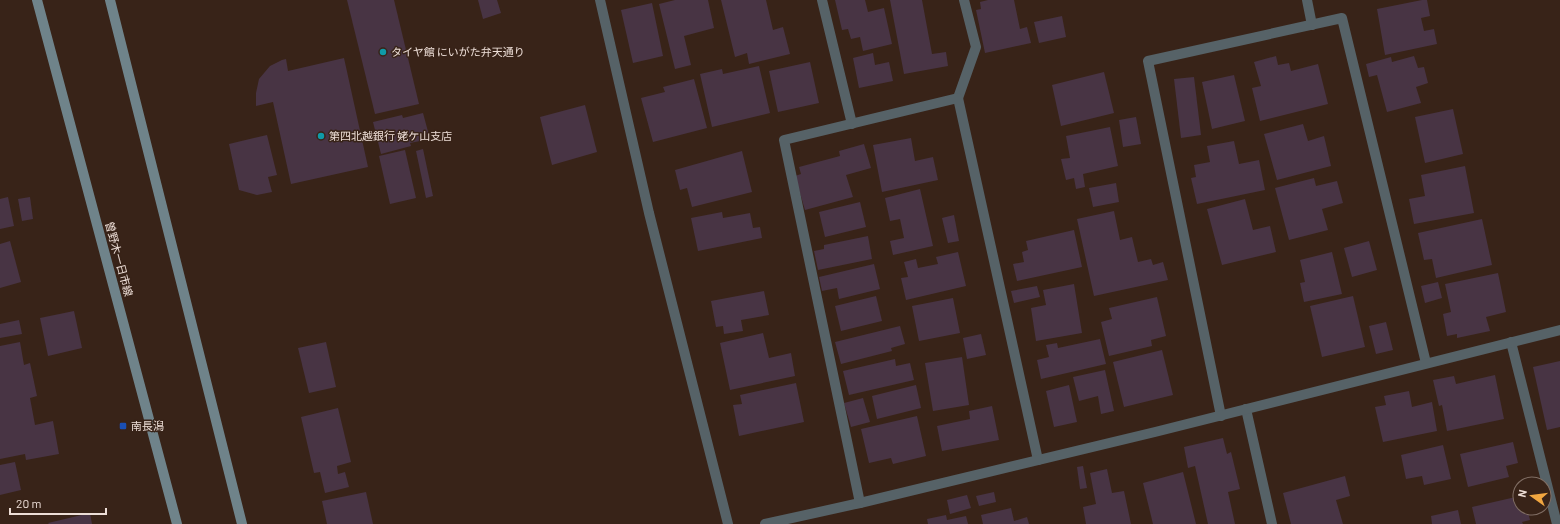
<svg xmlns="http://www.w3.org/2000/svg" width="1560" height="524" font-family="Barlow,'Noto Sans JP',sans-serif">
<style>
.building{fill:#483444}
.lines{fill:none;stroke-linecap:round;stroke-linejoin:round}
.minor{stroke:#566267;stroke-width:10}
.secondary{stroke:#6f838a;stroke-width:10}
.culture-dot{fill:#0f9aa8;stroke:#382318;stroke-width:1.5}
.transit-dot{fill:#1a4fb4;stroke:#382318;stroke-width:1.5}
.labels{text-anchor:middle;stroke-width:3;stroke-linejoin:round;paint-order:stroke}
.poi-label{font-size:11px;fill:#edded7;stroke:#382318;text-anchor:start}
.street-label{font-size:11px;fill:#edded7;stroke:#382318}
</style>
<rect width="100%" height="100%" fill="#382318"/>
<g class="building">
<polygon points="347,0 394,0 419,104 375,114"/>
<polygon points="478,0 497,0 501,13 483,19"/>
<polygon points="675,0 708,0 714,28 684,36 691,65 675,69 659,4"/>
<polygon points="721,0 766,0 773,30 783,27 790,54 749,64 747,53 735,57"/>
<polygon points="835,0 865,0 868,12 884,8 892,44 863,51 860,37 851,39 848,29 842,30"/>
<polygon points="890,0 922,0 932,54 946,52 948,66 904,74"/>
<polygon points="988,0 1014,0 1020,29 1027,27 1031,43 985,53 976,10 981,9 980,2"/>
<polygon points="1422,0 1427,0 1430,16 1421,18 1424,31 1434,29 1437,44 1385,55 1377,9"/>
<polygon points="652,3 663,56 633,63 621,10"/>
<polygon points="1062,16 1066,37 1039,43 1034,22"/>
<polygon points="873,53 875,65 889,62 893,81 859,88 853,58"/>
<polygon points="1276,56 1278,65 1289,63 1291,71 1318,64 1328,104 1260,121 1252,88 1261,86 1254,62"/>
<polygon points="1414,56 1418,68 1424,67 1428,83 1416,87 1421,103 1387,112 1377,75 1369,77 1366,64 1391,57 1392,62"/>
<polygon points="344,58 368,167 291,184 273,102 256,106 256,93 259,79 270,66 282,60 286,59 288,71"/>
<polygon points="810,62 819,103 778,112 769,71"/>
<polygon points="759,66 770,113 712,127 700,74 722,69 723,74"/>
<polygon points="1104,72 1114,113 1061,126 1052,85"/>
<polygon points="1234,75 1245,121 1212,129 1202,82"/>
<polygon points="1194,77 1201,135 1181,138 1174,79"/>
<polygon points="694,79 707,128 653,142 641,98 665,92 663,87"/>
<polygon points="585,105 597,152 552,165 540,117"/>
<polygon points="1453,109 1463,154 1425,163 1415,117"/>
<polygon points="423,113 430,139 410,143 411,146 381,154 373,122 402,115 403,118"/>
<polygon points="1136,117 1141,144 1123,147 1119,120"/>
<polygon points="1303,124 1308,141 1324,136 1331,166 1277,180 1264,134"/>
<polygon points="1110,127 1118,166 1083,174 1085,187 1076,189 1074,178 1066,180 1061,159 1070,158 1066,136"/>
<polygon points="267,135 277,175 268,177 272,192 257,195 239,190 229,144"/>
<polygon points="911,138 915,161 933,157 938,180 882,192 873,145"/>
<polygon points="1234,141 1239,164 1259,160 1265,190 1197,204 1191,178 1196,177 1194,165 1210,162 1207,146"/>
<polygon points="864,144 871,168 846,175 853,197 805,210 795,176 801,174 799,167 840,156 839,151"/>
<polygon points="423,149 433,196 426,198 416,151"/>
<polygon points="405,150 416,198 390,204 379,156"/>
<polygon points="742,151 752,192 692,207 687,188 680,190 675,170"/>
<polygon points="1465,166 1474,213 1414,224 1409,199 1425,196 1421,175"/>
<polygon points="1314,178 1316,186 1337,181 1343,203 1322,209 1328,230 1289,240 1275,188"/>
<polygon points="1116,183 1119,202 1093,207 1089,188"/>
<polygon points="920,189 933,246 893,255 890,241 904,238 900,219 890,221 885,198"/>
<polygon points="8,197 14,226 0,229 0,199"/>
<polygon points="30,197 33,219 22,221 18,199"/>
<polygon points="1245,199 1253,230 1270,226 1276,252 1222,265 1207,209"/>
<polygon points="860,202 866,227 825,237 819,212"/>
<polygon points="1114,211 1120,240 1132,237 1138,262 1151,259 1153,265 1163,262 1168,280 1094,296 1077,219"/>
<polygon points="722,212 723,218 750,213 753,228 760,227 762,238 698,251 691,218"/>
<polygon points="954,215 959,241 948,243 942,218"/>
<polygon points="1482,219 1492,265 1436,278 1432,259 1424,260 1418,233"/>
<polygon points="1074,230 1082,267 1017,281 1013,264 1024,262 1022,252 1028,250 1026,241"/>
<polygon points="868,236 872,259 818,270 814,251 824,249 824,245"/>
<polygon points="10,241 21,282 0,288 0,244"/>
<polygon points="1369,241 1377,270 1352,277 1344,248"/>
<polygon points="958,252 966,286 906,300 901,278 908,277 904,262 916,259 918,268 938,264 936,257"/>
<polygon points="1332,252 1342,294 1304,302 1300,283 1305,282 1300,260"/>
<polygon points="874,264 880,289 839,299 837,288 822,291 819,277"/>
<polygon points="1498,273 1506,312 1486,317 1490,331 1457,338 1457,334 1447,336 1443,314 1451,312 1445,284"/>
<polygon points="1438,282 1442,298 1425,303 1421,286"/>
<polygon points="1074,284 1082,333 1036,341 1031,308 1046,305 1043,290"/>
<polygon points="1037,286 1040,297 1014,303 1011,291"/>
<polygon points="764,291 769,315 741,320 743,331 724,334 723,326 716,327 711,301"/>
<polygon points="876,296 882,321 841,331 835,306"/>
<polygon points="1353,296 1365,347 1322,357 1310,306"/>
<polygon points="1157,297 1166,336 1151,340 1152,346 1109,356 1101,322 1112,319 1109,308"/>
<polygon points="953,298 960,333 919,341 912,306"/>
<polygon points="74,311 82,348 48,356 40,318"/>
<polygon points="19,320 22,334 0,338 0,324"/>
<polygon points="1386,322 1393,350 1376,354 1369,326"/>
<polygon points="900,326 905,344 891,348 892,351 841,364 835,342"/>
<polygon points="763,333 769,358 791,353 795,376 730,390 720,343"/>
<polygon points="981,334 986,355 967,359 963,338"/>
<polygon points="1100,339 1106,364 1041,379 1037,360 1049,357 1046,345 1057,343 1058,348"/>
<polygon points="20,342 24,365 30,363 37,396 30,398 35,425 53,421 59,454 26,460 25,454 0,459 0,346"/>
<polygon points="326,342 336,387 309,393 298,348"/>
<polygon points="1162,350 1173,395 1124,407 1113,362"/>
<polygon points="962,357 969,405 933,411 925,363"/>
<polygon points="895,359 896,366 910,363 914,380 849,395 843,371"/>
<polygon points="1560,361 1560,427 1547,430 1533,367"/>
<polygon points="1105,370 1114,411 1101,414 1098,396 1079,401 1073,377"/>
<polygon points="1495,375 1504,419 1447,431 1442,405 1439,406 1433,380 1454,376 1456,384"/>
<polygon points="796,383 804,422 739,436 733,405 742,404 740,395"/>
<polygon points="916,385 921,408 877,419 872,396"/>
<polygon points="1069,385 1077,422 1054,427 1046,391"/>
<polygon points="1409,391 1412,407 1432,402 1437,431 1383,442 1375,407 1386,405 1384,396"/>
<polygon points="863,398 870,422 851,427 844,403"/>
<polygon points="992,406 999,440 942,451 937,426 970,419 969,411"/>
<polygon points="338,408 351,462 337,466 338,474 345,472 349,487 325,493 320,472 314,473 301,417"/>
<polygon points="917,416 926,456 893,464 891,458 869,463 861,429"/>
<polygon points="1223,438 1227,454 1231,452 1240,489 1228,492 1235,524 1208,524 1195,466 1188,468 1184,447"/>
<polygon points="1513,442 1518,463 1506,466 1509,477 1468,487 1460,454"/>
<polygon points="1443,445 1451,479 1424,485 1422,476 1406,479 1401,455"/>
<polygon points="15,462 21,490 0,495 0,465"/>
<polygon points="1083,466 1087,488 1080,489 1077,467"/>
<polygon points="1107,469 1112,493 1124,491 1131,524 1086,524 1083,507 1096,504 1090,473"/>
<polygon points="1183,472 1196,524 1153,524 1143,483"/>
<polygon points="1345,476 1350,496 1336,500 1343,524 1291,524 1283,493"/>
<polygon points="366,492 373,524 327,524 322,501"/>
<polygon points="994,492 996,502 979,506 976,496"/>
<polygon points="967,495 971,508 950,514 947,500"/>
<polygon points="1520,496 1520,508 1527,508 1530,520 1522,522 1523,524 1476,524 1472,507"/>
<polygon points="1011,508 1014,521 1027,517 1029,524 983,524 981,515"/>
<polygon points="1458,510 1461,524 1432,524 1431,516"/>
<polygon points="90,513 92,524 49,524 48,523"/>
<polygon points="946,515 947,520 966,516 968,524 928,524 927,519"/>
</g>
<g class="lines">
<g class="minor">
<polyline points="600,0 649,213 728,524"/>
<polyline points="822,0 852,124"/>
<polyline points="1307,0 1312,25"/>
<polyline points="958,98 976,47 964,0"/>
<polyline points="1511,342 1557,524"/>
<polyline points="1246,409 1272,524"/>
<polyline points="1221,416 1148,61 1342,18 1426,363"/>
<polyline points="860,503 784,140 958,98 1038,460"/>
<polyline points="765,524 860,503 1155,432 1560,330"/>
</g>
<g class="secondary">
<polyline points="37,0 177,524"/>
<polyline points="110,0 242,524"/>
</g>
</g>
<g class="culture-dot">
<circle cx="383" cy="52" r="4"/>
<circle cx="321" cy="136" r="4"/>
</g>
<rect class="transit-dot" x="119" y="422" width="8" height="8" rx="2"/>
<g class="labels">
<g class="poi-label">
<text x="391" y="56">タイヤ館 にいがた弁天通り</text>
<text x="329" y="140">第四北越銀行 姥ケ山支店</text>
<text x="131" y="430">南長潟</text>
</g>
<g class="street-label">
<text transform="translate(119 259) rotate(75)" y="4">曽野木一日市線</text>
</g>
</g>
<g transform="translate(1532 496) rotate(284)"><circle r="19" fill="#382318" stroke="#806e64"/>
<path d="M0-3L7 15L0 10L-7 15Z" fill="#f1a640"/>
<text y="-6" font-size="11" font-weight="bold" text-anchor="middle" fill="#edded7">N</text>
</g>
<path d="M10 508v6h96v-6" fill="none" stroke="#edded7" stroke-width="2"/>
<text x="16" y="508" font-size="12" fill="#edded7" stroke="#382318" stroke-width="3" paint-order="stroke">20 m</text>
</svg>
